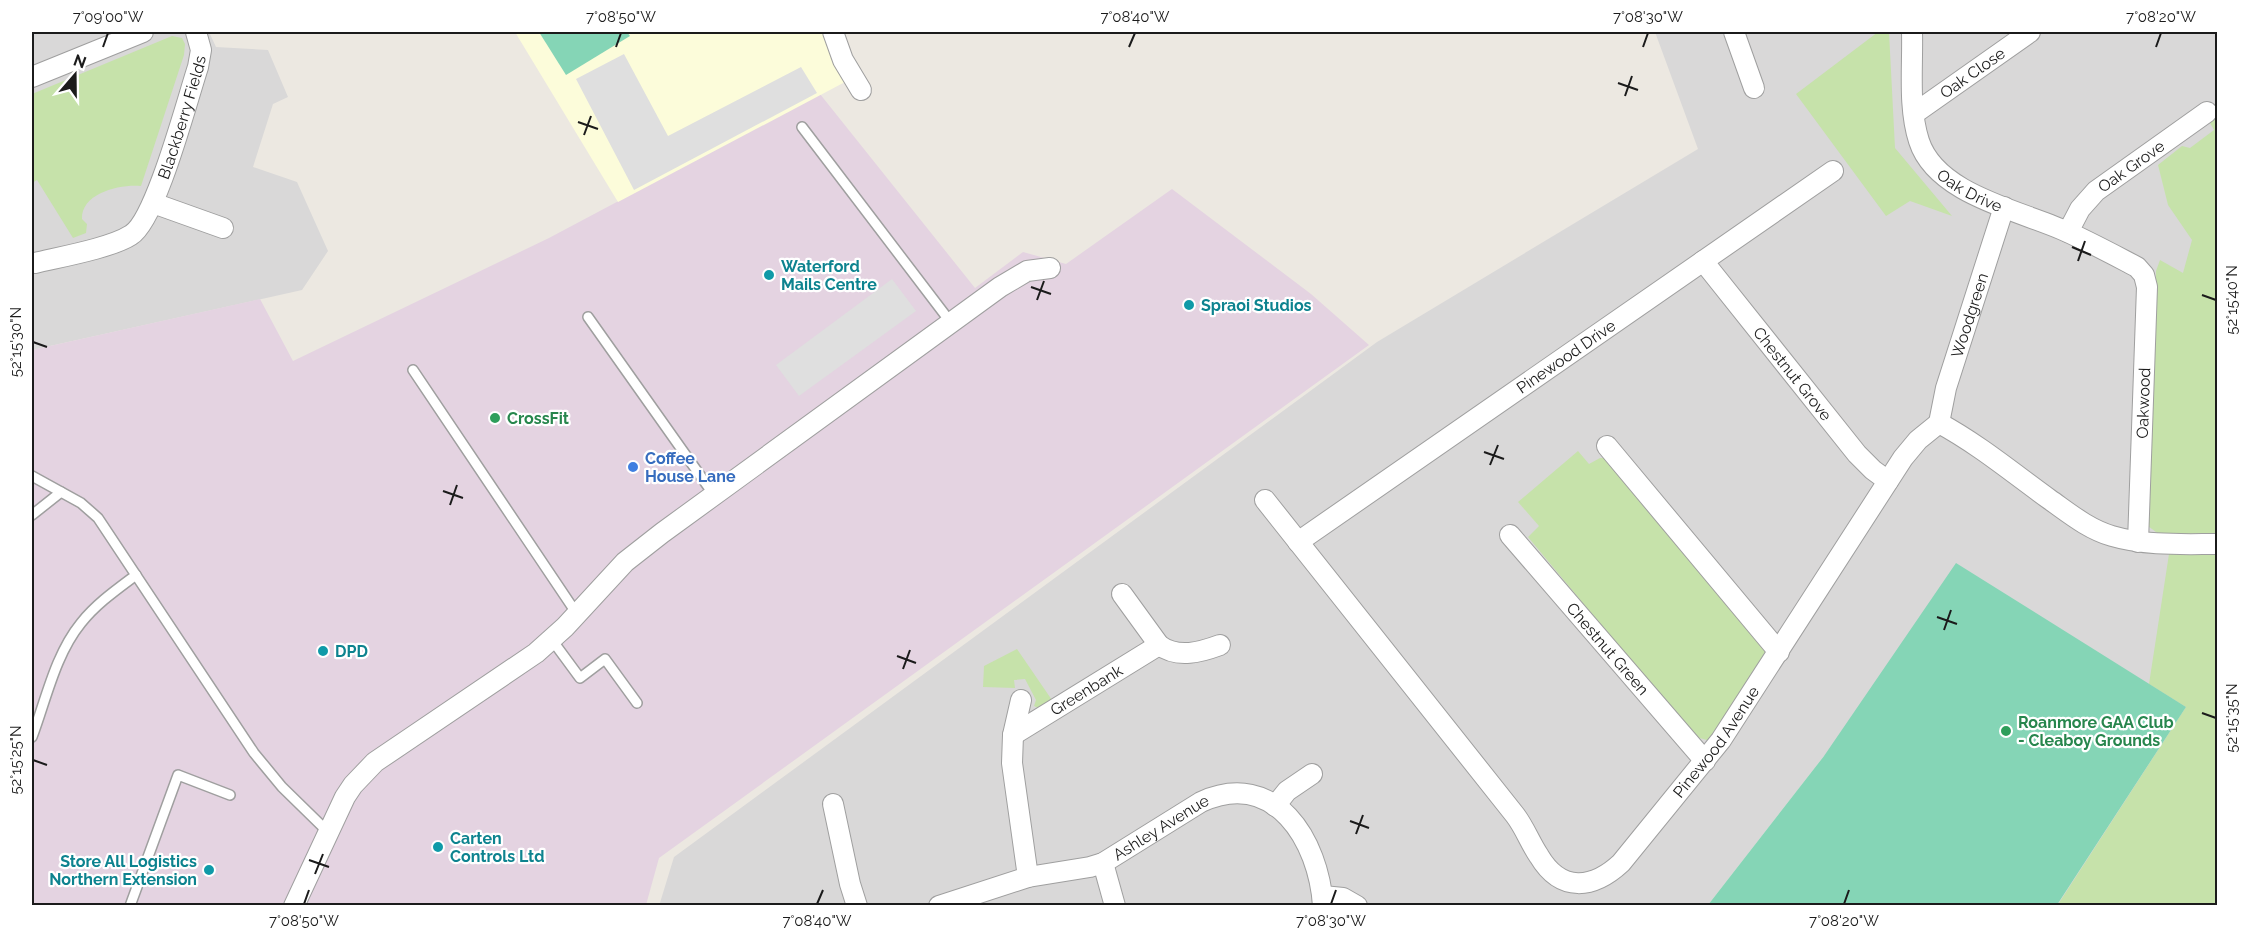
<svg xmlns="http://www.w3.org/2000/svg" width="2249" height="937" font-family="Raleway,sans-serif">
<style>
.residential{fill:#d9d8d8}
.industrial{fill:#e4d3e1}
.education{fill:#fcfcda}
.grass{fill:#c6e2aa}
.pitch{fill:#85d5b6}
.parking{fill:#dfdfdf}
.lines{fill:none;stroke-linecap:round;stroke-linejoin:round}
.service-casing{stroke:#9f9f9f;stroke-width:12}
.minor-casing{stroke:#9f9f9f;stroke-width:22}
.service{stroke:#fff;stroke-width:9}
.minor{stroke:#fff;stroke-width:20}
.ticks{fill:none;stroke:#1b1b1b;stroke-width:2}
.culture-dot{fill:#0f9aa8;stroke:#fff;stroke-width:2}
.leisure-dot{fill:#2e9e5b;stroke:#fff;stroke-width:2}
.shop-dot{fill:#3f7fe0;stroke:#fff;stroke-width:2}
.labels{text-anchor:middle;stroke-width:4.5;stroke-linejoin:round;paint-order:stroke}
.street-label{font-size:16px;fill:#1b1b1b;stroke:#fff}
.culture-label{font-size:16px;font-weight:bold;fill:#0d838f;stroke:#fff;text-anchor:start}
.leisure-label{font-size:16px;font-weight:bold;fill:#27864d;stroke:#fff;text-anchor:start}
.shop-label{font-size:16px;font-weight:bold;fill:#366cbe;stroke:#fff;text-anchor:start}
.neatline{fill:none;stroke:#1b1b1b;stroke-width:2}
.ticks-label{font-size:15px;text-anchor:middle;fill:#1b1b1b}
</style>
<rect width="100%" height="100%" fill="#ece8e1"/>
<g class="residential">
<polygon points="32,32 209,32 216,47 268,50 288,97 273,104 253,167 297,182 328,251 302,290 32,350"/>
<polygon points="1655,32 2217,32 2217,905 2057,905 2186,707 1824,756 1708,905 659,906 674,857 1377,342 1698,149"/>
</g>
<polygon class="industrial" points="820,94 975,288 1023,252 1066,264 1172,189 1311,294 1369,345 659,858 646,905 32,905 32,350 260,299 293,361 549,238"/>
<polygon class="education" points="515,32 826,32 845,82 618,202"/>
<g class="grass">
<polygon points="1878,32 1889,32 1895,148 1952,216 1910,201 1886,216 1796,94"/>
<path d="M172 36 182 38 185 44 184 55 141 186C120 184 81 193 82 219L87 224 86 233 73 238 37 180 32 183V94Z"/>
<polygon points="2217,111 2217,533 2160,535 2148,526 2156,271 2160,260 2183,273 2192,240 2168,205 2158,165 2182,146 2190,148 2214,130 2210,123"/>
<polygon points="1578,451 1589,464 1600,458 1611,458 1769,653 1710,741 1693,736 1528,537 1539,526 1518,502"/>
<polygon points="2210,551 2218,557 2217,905 2057,906 2186,707 2149,684 2169,554"/>
<polygon points="1017,649 1054,703 1042,710 1034,706 1036,700 1025,679 1014,680 1015,688 983,687 984,666"/>
</g>
<g class="pitch">
<polygon points="539,32 627,32 630,36 566,75"/>
<polygon points="1956,563 2186,707 2057,905 1708,905 1824,756"/>
</g>
<g class="parking">
<polygon points="624,54 668,136 801,67 817,93 634,190 576,79"/>
<polygon points="892,279 916,311 799,396 776,365"/>
</g>
<g class="lines">
<defs>
<g id="service">
<polyline points="802,127 952,324"/>
<polyline points="588,317 714,495"/>
<polyline points="413,370 577,614"/>
<polyline points="32,476 81,503 98,518 254,753 282,787 327,831"/>
<polyline points="32,515 61,492"/>
<polyline points="552,640 580,678 605,659 637,703"/>
<path d="M32 737C46 700 55 655 81 623 96 604 116 590 136 575"/>
<polyline points="130,906 178,775 230,795"/>
</g>
<g id="minor">
<polyline points="833,32 843,60 861,90"/>
<polyline points="1734,32 1754,88"/>
<path id="s1" d="M1912 32C1913 67 1908 107 1919 141 1936 194 2018 210 2063 230 2088 241 2112 254 2137 267L2144 275 2147 287 2138 542"/>
<polyline points="32,77 143,32"/>
<path id="s2" d="M1915 113 2030 32"/>
<polyline points="153,203 223,228"/>
<path id="s3" d="M2068 232 2080 209 2096 191 2207 112"/>
<path id="s4" d="M1703 261 1857 454 1873 470 1888 481"/>
<path id="s5" d="M35 263C60 257 111 248 131 235 156 220 187 100 198 67L201 50 196 32"/>
<path d="M1939 423C1978 444 2013 473 2049 499 2069 513 2088 529 2112 536 2146 546 2182 544 2218 544"/>
<path id="s6" d="M1939 423 1946 388 2004 207"/>
<polyline points="1607,446 1779,652"/>
<path id="s7" d="M1265 500 1515 815C1525 828 1530 843 1539 856 1561 893 1593 889 1621 863L1721 740 1903 458 1918 440 1939 423"/>
<path id="s8" d="M1510 535 1705 761"/>
<path id="s9" d="M1298 542 1833 171"/>
<path d="M1122 594 1159 645C1178 659 1201 652 1220 645"/>
<polyline points="1021,700 1013,735 1012,763 1028,877"/>
<path id="s10" d="M1013 735 1159 645"/>
<polyline points="833,804 850,884 857,906"/>
<polyline points="1275,806 1287,791 1312,774"/>
<polyline points="1103,863 1115,906"/>
<polyline points="1323,896 1343,898 1357,906"/>
<polyline points="294,906 345,797 353,785 375,762 536,653 565,627 625,562 662,533 1000,287 1027,271 1050,268"/>
<path id="s11" d="M939 906 1028 877 1090 867 1103 863 1201 802C1275 768 1319 841 1323 906"/>
</g>
</defs>
<use href="#service" class="service-casing"/>
<use href="#minor" class="minor-casing"/>
<use href="#service" class="service"/>
<use href="#minor" class="minor"/>
</g>
<path class="ticks" d="M103 47 108 33M616 47 621 33M1129 47 1135 33M1643 47 1648 33M2156 47 2161 33M1618 83 1638 90M1625 96 1632 76M578 122 598 129M584 135 591 116M2072 247 2091 255M2078 261 2085 241M1031 287 1051 294M2202 295 2216 300M1037 300 1044 281M33 342 47 347M1484 452 1504 459M1490 465 1498 445M443 491 463 498M450 505 457 485M1937 617 1957 624M1944 630 1951 610M897 656 916 663M903 669 910 650M2202 713 2216 718M33 760 47 765M1350 821 1369 828M1356 834 1363 815M309 860 329 867M315 874 323 854M304 904 309 890M817 904 823 890M1331 904 1336 890M1844 904 1849 890"/>
<g class="culture-dot">
<circle cx="769" cy="275" r="6"/>
<circle cx="1189" cy="305" r="6"/>
<circle cx="323" cy="651" r="6"/>
<circle cx="438" cy="847" r="6"/>
<circle cx="209" cy="870" r="6"/>
</g>
<g class="leisure-dot">
<circle cx="495" cy="418" r="6"/>
<circle cx="2006" cy="731" r="6"/>
</g>
<circle class="shop-dot" cx="633" cy="467" r="6"/>
<g class="labels">
<g class="street-label">
<text dy="6" stroke="none"><textPath href="#s2" startOffset="70">Oak Close</textPath></text>
<text dy="6" stroke="none"><textPath href="#s5" startOffset="230">Blackberry Fields</textPath></text>
<text dy="6" stroke="none"><textPath href="#s3" startOffset="93">Oak Grove</textPath></text>
<text dy="6" stroke="none"><textPath href="#s1" startOffset="183">Oak Drive</textPath></text>
<text dy="6" stroke="none"><textPath href="#s6" startOffset="112">Woodgreen</textPath></text>
<text dy="6" stroke="none"><textPath href="#s9" startOffset="326">Pinewood Drive</textPath></text>
<text dy="6" stroke="none"><textPath href="#s4" startOffset="144">Chestnut Grove</textPath></text>
<text transform="translate(2143 403) rotate(-88)" y="6">Oakwood</text>
<text dy="6" stroke="none"><textPath href="#s8" startOffset="150">Chestnut Green</textPath></text>
<text dy="6" stroke="none"><textPath href="#s10" startOffset="86">Greenbank</textPath></text>
<text dy="6" stroke="none"><textPath href="#s7" startOffset="702">Pinewood Avenue</textPath></text>
<text dy="6" stroke="none"><textPath href="#s11" startOffset="238">Ashley Avenue</textPath></text>
</g>
<g class="culture-label">
<text x="781" y="272">Waterford<tspan x="781" dy="18">Mails Centre</tspan></text>
<text x="1201" y="311">Spraoi Studios</text>
<text x="335" y="657">DPD</text>
<text x="450" y="844">Carten<tspan x="450" dy="18">Controls Ltd</tspan></text>
<text x="197" y="867" text-anchor="end">Store All Logistics<tspan x="197" dy="18">Northern Extension</tspan></text>
</g>
<g class="leisure-label">
<text x="507" y="424">CrossFit</text>
<text x="2018" y="728">Roanmore GAA Club<tspan x="2018" dy="18">- Cleaboy Grounds</tspan></text>
</g>
<g class="shop-label">
<text x="645" y="464">Coffee<tspan x="645" dy="18">House Lane</tspan></text>
</g>
</g>
<rect width="2249" height="937" fill="none" stroke="#ffffff" stroke-width="66"/>
<g transform="translate(75 75) rotate(20)" stroke="#ffffff" stroke-width="4.5" paint-order="stroke">
<path d="M0-4.5L10 22L0 15L-10 22Z" fill="#1b1b1b"/>
<text y="-9" font-size="16" font-weight="bold" text-anchor="middle" fill="#1b1b1b">N</text>
</g>
<rect x="33" y="33" width="2183" height="871" class="neatline"/>
<g class="ticks-label">
<text x="108" y="22">7°09'00"W</text>
<text x="621" y="22">7°08'50"W</text>
<text x="1135" y="22">7°08'40"W</text>
<text x="1648" y="22">7°08'30"W</text>
<text x="2161" y="22">7°08'20"W</text>
<text transform="translate(2232 300) rotate(-90)" y="5">52°15'40"N</text>
<text transform="translate(16 342) rotate(-90)" y="5">52°15'30"N</text>
<text transform="translate(2232 718) rotate(-90)" y="5">52°15'35"N</text>
<text transform="translate(16 760) rotate(-90)" y="5">52°15'25"N</text>
<text x="304" y="926">7°08'50"W</text>
<text x="817" y="926">7°08'40"W</text>
<text x="1331" y="926">7°08'30"W</text>
<text x="1844" y="926">7°08'20"W</text>
</g>
</svg>
